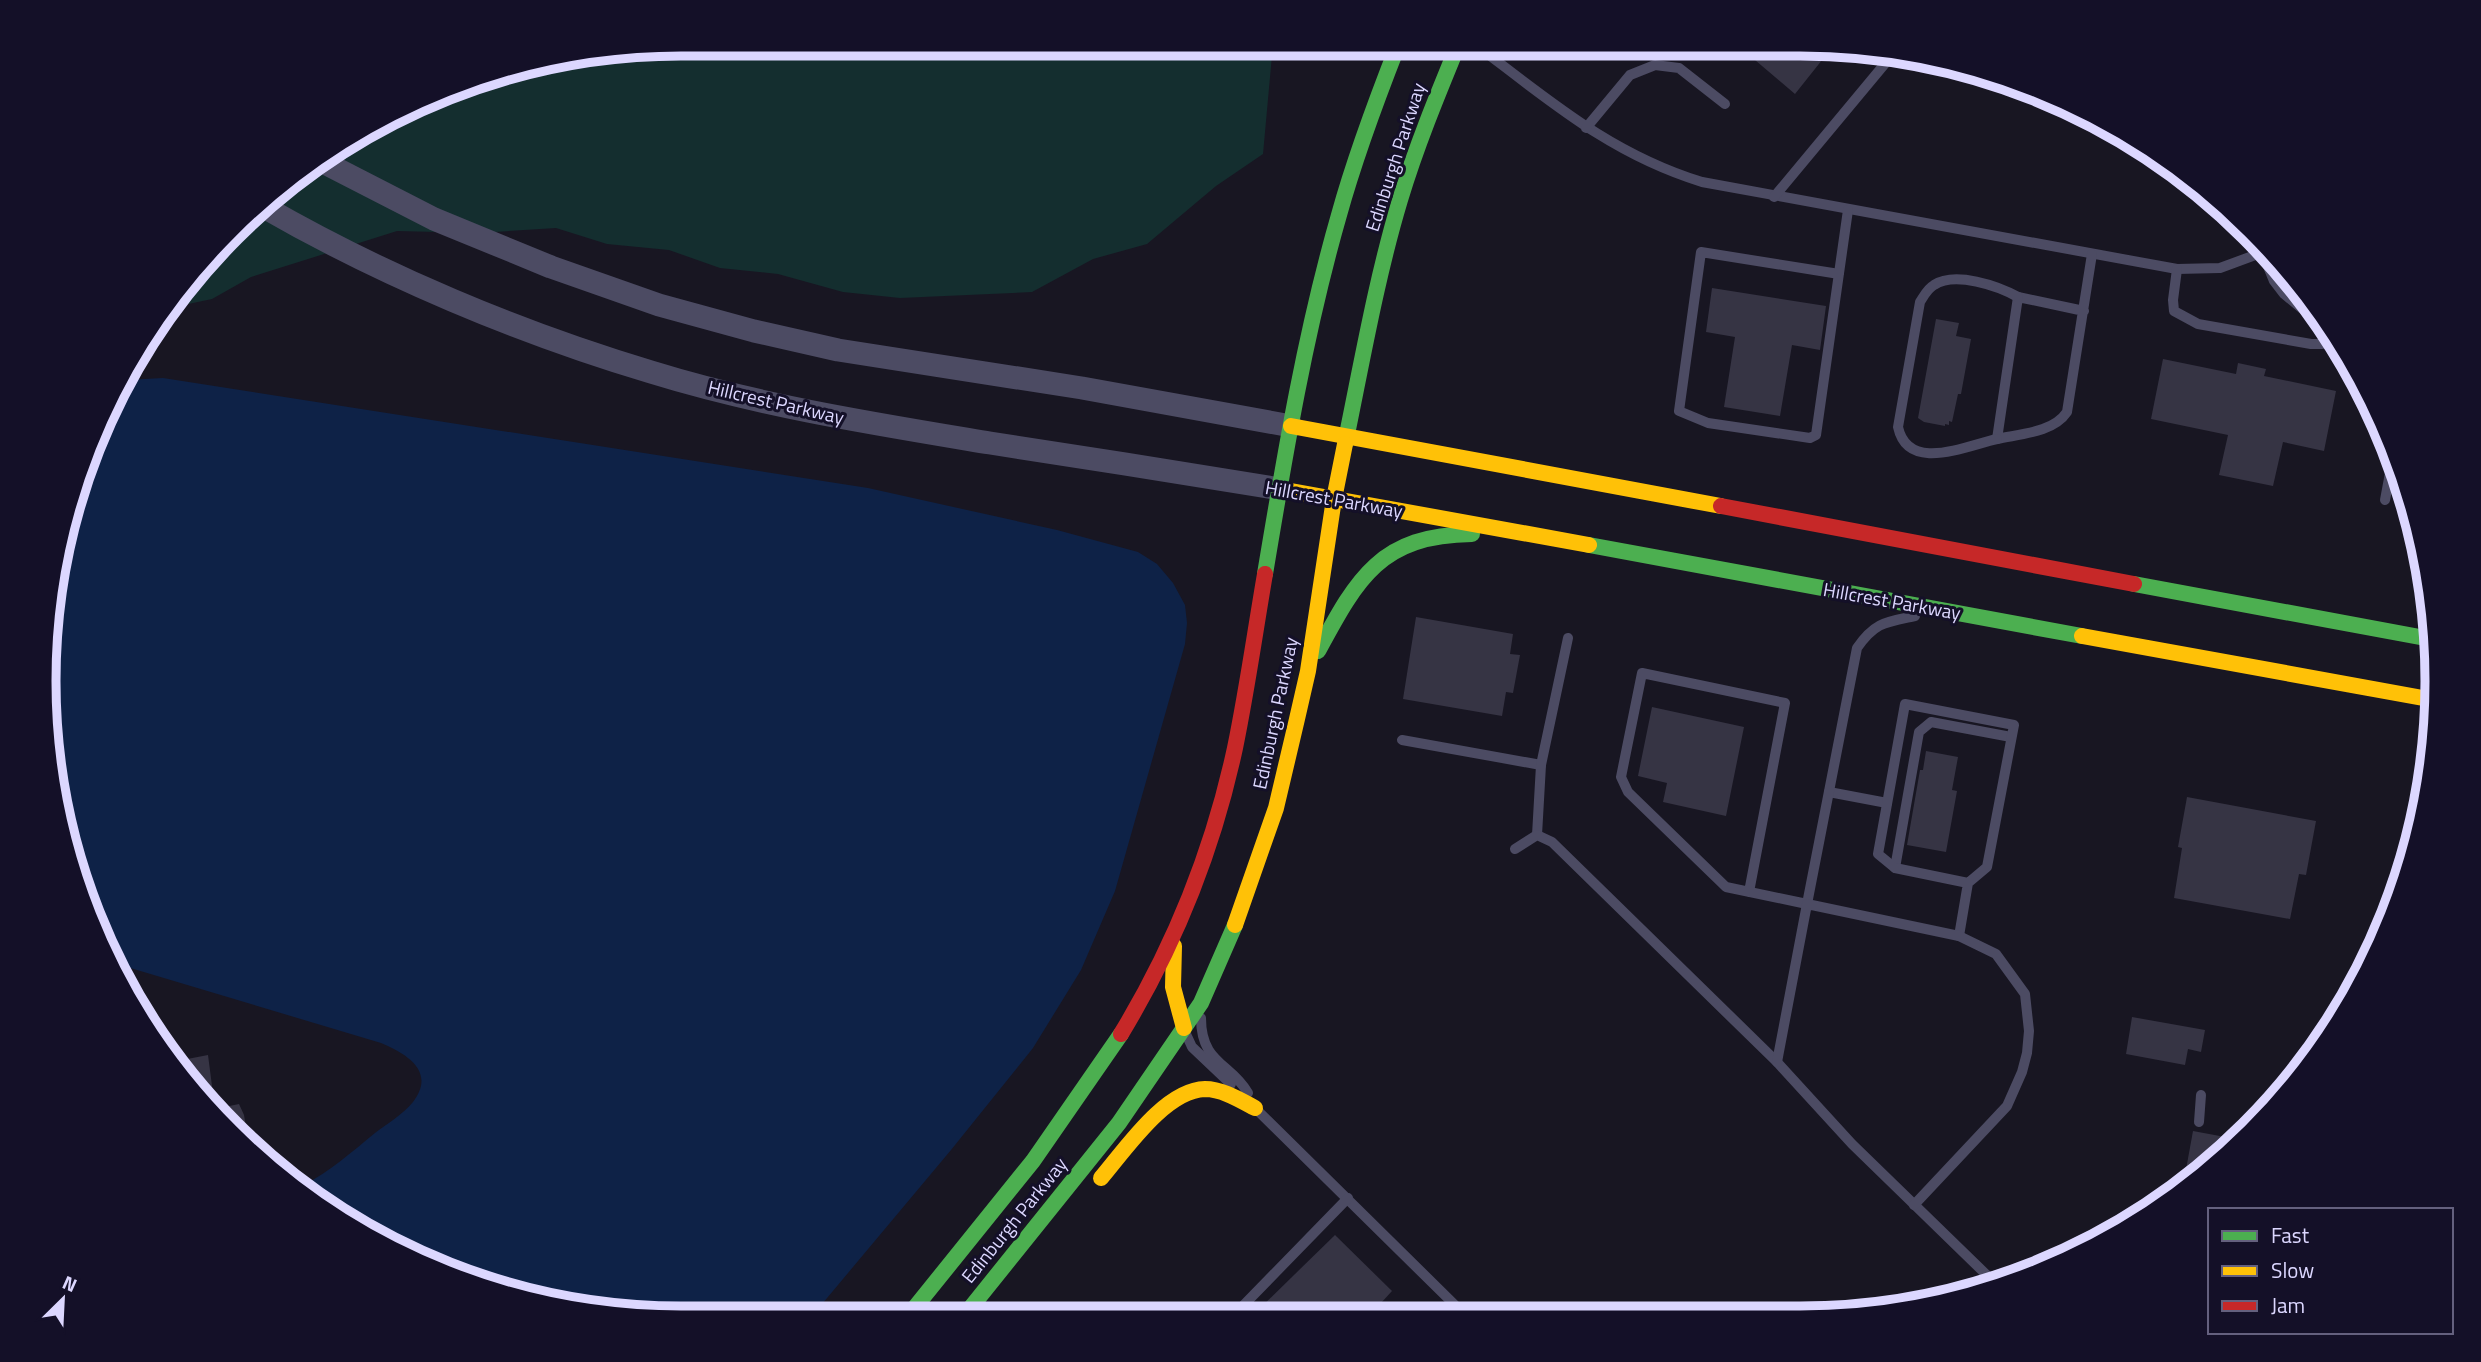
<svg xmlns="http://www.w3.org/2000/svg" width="2481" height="1362" font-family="'Titillium Web',sans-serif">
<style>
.green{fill:#142e2f}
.water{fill:#0e2247}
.building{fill:#363444}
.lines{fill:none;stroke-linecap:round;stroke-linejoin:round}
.lane{stroke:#4c4b63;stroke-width:10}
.street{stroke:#4c4b63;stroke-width:23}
.fast{stroke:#4caf50;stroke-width:16}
.slow{stroke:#ffc107;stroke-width:16}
.jam{stroke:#c62828;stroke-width:16}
.labels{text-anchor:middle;stroke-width:6;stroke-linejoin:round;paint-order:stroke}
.street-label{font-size:19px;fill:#dcd7ff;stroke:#141028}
.rim{fill:none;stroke:#dcd7ff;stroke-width:9}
</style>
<rect width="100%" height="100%" fill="#181622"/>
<polygon class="green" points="681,44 1273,44 1263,154 1216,186 1147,244 1093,259 1032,292 900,298 843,292 778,274 720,268 669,250 607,244 556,228 479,233 397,231 251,277 212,299 169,308 293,176 476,78"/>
<path class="water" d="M163 378 868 488 1057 530 1138 552 1157 564 1173 583 1185 605 1187 623 1185 644 1115 891 1081 970 1033 1048 951 1150 812 1316 640 1317 516 1296 363 1233 304 1185C330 1171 352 1152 375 1133 387 1124 403 1114 413 1102 437 1071 405 1053 381 1043L117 964 92 925 45 723 65 516 127 380Z"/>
<g class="building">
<polygon points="1742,45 1834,45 1795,94 1755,60 1757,57"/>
<polygon points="1712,288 1826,306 1820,350 1792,345 1780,416 1724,407 1735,337 1706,332"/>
<polygon points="1936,319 1959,323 1956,336 1971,339 1961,394 1958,394 1952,422 1949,421 1949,425 1945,424 1945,426 1924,422 1918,418"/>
<polygon points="2163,359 2236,374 2238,363 2266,369 2264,376 2336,391 2324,451 2283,442 2273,486 2219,475 2228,435 2151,419"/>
<polygon points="1416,617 1513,634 1510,654 1520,655 1513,693 1506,692 1502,716 1403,699"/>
<polygon points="1652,707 1744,727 1726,816 1663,802 1667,783 1638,776"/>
<polygon points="1926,751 1958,757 1952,790 1957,791 1946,852 1907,845 1920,770 1923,770"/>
<polygon points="2187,797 2316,821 2306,875 2299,874 2290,919 2174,898 2182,848 2178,847"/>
<polygon points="2132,1017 2205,1030 2201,1052 2188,1049 2185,1065 2126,1054"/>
<polygon points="208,1055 215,1109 239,1104 244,1115 248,1139 202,1101 177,1061"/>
<polygon points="2193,1131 2236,1139 2183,1186"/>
<polygon points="1335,1235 1392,1291 1370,1315 1253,1315"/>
</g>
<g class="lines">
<g class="lane">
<path d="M1476 45C1550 101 1611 154 1702 182L2177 269 2220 268 2266 251"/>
<polyline points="1586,128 1630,75 1655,65 1679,68 1725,104"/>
<polyline points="1774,197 1893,54"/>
<polyline points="2263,254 2274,281 2284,294 2328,330"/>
<polyline points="2177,269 2173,300 2174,311 2198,324 2311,344 2322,344 2332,336"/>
<polyline points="1839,274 1701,252 1679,411 1708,423 1810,438 1816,435 1848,210"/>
<path d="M2084 311 2018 297 1997 439C2019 434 2053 433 2067 412L2092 254"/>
<path d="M1997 439C1965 446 1908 473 1898 427L1920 302C1924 296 1927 289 1934 285 1955 271 1998 286 2018 297"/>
<polyline points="2385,500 2393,457"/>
<polyline points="1402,740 1541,765"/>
<polyline points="1829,792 1887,803"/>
<polyline points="1537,835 1541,765 1568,638"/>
<polyline points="1515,849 1537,835 1552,842 1777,1062 1852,1144 1998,1286"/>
<polyline points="1895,868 1919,732 1931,722 2011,737"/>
<path d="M1749 892 1785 703 1642 673 1621 777 1628 792 1726 887 1807 904 1857 648C1875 622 1886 622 1915 616"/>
<polyline points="1959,936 1968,883 1987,867 2014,725 1905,704 1878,854 1895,868 1968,883"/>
<path d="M1201 1018C1201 1064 1231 1063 1248 1093"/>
<polyline points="1186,1034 1192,1047 1231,1084"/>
<polyline points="1777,1062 1807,904 1959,936 1996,954 2025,994 2029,1031 2027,1053 2022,1072 2007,1106 1914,1205"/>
<polyline points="1257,1110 1464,1314"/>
<polyline points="2199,1122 2201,1095"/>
<polyline points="1234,1315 1348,1198"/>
</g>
<g class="street">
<polyline points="321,161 434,219 551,267 659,305 754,331 838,350 1082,388 1291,426"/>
<path d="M264 207C382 275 520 333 651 372 761 406 876 424 990 443 1087 458 1183 473 1280 489"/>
</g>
<g class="fast">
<path d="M1345 444C1362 362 1376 280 1400 200 1416 147 1437 96 1458 45"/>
<polyline points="1589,545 2082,636"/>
<path d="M1265 574C1285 454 1305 333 1339 215 1355 157 1376 101 1398 45"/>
<polyline points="2134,584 2436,640"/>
<path d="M1318 651C1357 579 1380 535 1472 534"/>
<polyline points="908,1316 1033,1161 1121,1034"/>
<polyline points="964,1316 1119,1123 1201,1003 1235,925"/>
</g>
<g class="slow">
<polyline points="1291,426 1721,506"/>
<polyline points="1280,489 1589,545"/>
<polyline points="2082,636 2434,700"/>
<polyline points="1235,925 1276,808 1297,719 1308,671 1334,499 1345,444"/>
<polyline points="1174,946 1173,987 1184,1028"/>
<path d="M1101 1178C1125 1150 1165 1090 1205 1089 1222 1089 1240 1100 1255 1108"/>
</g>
<g class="jam">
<polyline points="1721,506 2134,584"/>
<path d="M1121 1034C1175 945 1213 850 1235 748 1247 690 1255 632 1265 574"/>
</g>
</g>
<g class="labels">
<g class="street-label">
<text transform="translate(1395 157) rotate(-72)" y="7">Edinburgh Parkway</text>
<text transform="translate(776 402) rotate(13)" y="7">Hillcrest Parkway</text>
<text transform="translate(1334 499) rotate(10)" y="7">Hillcrest Parkway</text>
<text transform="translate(1892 601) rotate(10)" y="7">Hillcrest Parkway</text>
<text transform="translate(1275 713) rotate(-78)" y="7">Edinburgh Parkway</text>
<text transform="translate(1014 1220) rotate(-51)" y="7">Edinburgh Parkway</text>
</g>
</g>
<path d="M0 0H2481V1362H0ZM681 56H1800A625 625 0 0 1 2425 681V681A625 625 0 0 1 1800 1306H681A625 625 0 0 1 56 681V681A625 625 0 0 1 681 56Z" fill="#141028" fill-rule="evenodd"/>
<path class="rim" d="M681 56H1800A625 625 0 0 1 2425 681V681A625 625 0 0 1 1800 1306H681A625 625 0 0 1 56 681V681A625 625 0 0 1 681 56Z"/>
<rect x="2208" y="1208" width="245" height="126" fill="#141028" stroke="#64607e" stroke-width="2"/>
<rect x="2222" y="1231" width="35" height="10" fill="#4caf50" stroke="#64607e" stroke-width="2"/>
<text x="2271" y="1243" font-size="21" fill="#dcd7ff">Fast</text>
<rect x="2222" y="1266" width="35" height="10" fill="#ffc107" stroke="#64607e" stroke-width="2"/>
<text x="2271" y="1278" font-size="21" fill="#dcd7ff">Slow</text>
<rect x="2222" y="1301" width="35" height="10" fill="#c62828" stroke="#64607e" stroke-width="2"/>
<text x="2271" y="1313" font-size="21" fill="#dcd7ff">Jam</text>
<g transform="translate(63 1299) rotate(24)" stroke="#141028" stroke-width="5" paint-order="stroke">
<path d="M0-5L12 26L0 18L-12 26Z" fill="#dcd7ff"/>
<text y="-10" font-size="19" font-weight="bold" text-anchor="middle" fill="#dcd7ff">N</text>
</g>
</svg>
